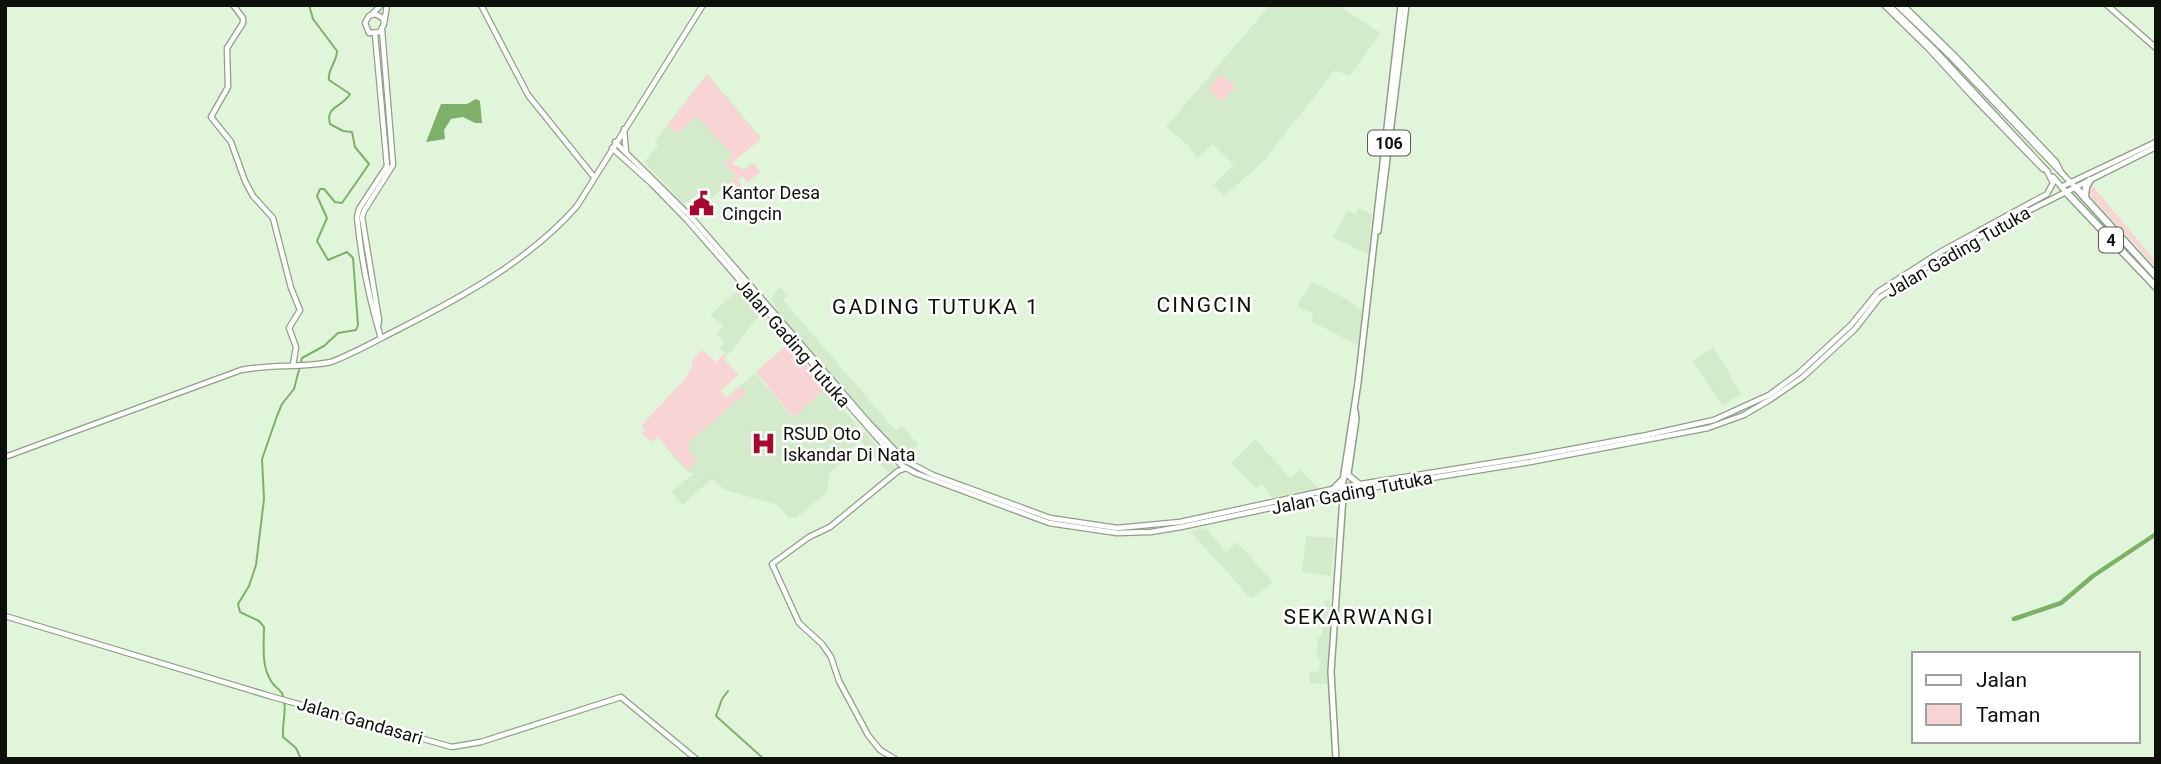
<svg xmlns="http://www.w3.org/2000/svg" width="2161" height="764" font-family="Roboto,sans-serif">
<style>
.built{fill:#d3ebca}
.green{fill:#f9d4d4}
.water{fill:#7db169}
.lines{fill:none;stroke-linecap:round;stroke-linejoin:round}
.stream{stroke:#7db169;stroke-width:2}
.canal{stroke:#7db169;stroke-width:4.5}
.secondary-casing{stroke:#8ea087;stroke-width:7}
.primary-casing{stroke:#8ea087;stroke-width:8}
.highway-casing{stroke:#8ea087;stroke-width:9}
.secondary{stroke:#fff;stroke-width:4.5}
.primary{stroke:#fff;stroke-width:5}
.highway{stroke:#fff;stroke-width:6}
.labels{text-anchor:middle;stroke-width:5;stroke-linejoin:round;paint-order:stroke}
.shield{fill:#fff;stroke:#555953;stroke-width:2}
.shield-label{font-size:16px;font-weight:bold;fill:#0c1209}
.poi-label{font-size:18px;fill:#0c1209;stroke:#fff;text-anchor:start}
.street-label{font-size:18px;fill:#0c1209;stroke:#fff}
.quarter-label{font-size:21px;letter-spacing:2px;fill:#0c1209;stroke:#fff}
</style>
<rect width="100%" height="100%" fill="#e1f5da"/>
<g class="built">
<polygon points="1270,5 1338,5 1381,33 1349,76 1335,70 1263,162 1224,196 1213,185 1234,165 1213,144 1197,158 1189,146 1166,127"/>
<polygon points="707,74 761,137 731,163 740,174 707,202 700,192 684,204 644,162 658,145 655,141"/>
<polygon points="1359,208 1372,215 1368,255 1333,237 1348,210 1355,214"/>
<polygon points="1312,282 1339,295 1363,311 1359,346 1311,321 1313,314 1297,306"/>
<polygon points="780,287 787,295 783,300 896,431 902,426 919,445 904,457 779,315 771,299"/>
<polygon points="740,288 761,313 728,355 719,349 725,343 717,333 724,326 710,315"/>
<polygon points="1713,347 1727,368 1733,383 1742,394 1722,405 1693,361"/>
<polygon points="755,373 793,418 827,389 860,429 854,435 857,438 865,432 897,469 891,475 860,441 851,448 854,452 830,472 826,493 796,518 788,517 778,505 725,490 712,478 683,505 671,492 694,473 688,473 666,448"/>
<polygon points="1255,439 1290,478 1300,470 1319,489 1273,498 1261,483 1256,488 1231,463"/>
<polygon points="1206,528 1226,552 1237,542 1273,582 1251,599 1190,531"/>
<polygon points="1306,536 1335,538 1331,576 1302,572"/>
<polygon points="1325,600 1330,601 1327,684 1310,683 1309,671 1319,672 1320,659 1317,659 1317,646 1319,644 1316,638 1322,635 1322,627 1325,627 1321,607 1324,607"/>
</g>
<g class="green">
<polygon points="1221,74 1235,86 1222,102 1208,90"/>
<polygon points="707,75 761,139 732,163 744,170 751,164 756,165 760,172 747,183 743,177 738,180 742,186 736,190 729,184 737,176 724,164 733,155 698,118 693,119 678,134 668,125"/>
<polygon points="2092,185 2156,262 2156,267 2093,199 2090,192"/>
<polygon points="789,343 827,388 793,417 756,372"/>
<polygon points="702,350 716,362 724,354 726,356 724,360 739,374 721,391 727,398 741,386 746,393 689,442 689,452 697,460 688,470 657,437 651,442 642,433 645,430 641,426 684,380 693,365 691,362"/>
</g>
<polygon class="water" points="476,99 480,101 482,123 475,123 463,117 451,119 444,130 445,139 426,142 441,104 467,104"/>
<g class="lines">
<g class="stream">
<polyline points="728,691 722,699 716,716 764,759"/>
<path d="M301 759 296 748 283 737C282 723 288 706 282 693 279 689 273 685 271 681 261 665 264 645 264 627L259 621 240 612 238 604 249 586 256 565 264 499 262 459 277 416 282 404 294 389 302 358 324 346 338 333 356 330 358 325 353 258 347 252 328 260 317 241 327 218 317 196 320 189H324L335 202 342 203 369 164 355 147 352 132 343 131 330 124C325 106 343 107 350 94L329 80C327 70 337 62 337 51L313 19 309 5"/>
</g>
<polyline class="canal" points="2014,619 2061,603 2093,576 2156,534"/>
<defs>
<g id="secondary">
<polyline points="233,5 243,18 243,23 227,48 228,87 211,117 231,142 245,181 253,196 273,218 291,288 300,310 289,328 296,347 293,365"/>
<polyline points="481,5 528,95 594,177"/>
<polyline points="1884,5 1928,48 1973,97 2043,169"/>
<polyline points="1889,5 1934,49 2047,171"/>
<polyline points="1897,5 1951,57 2076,188"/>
<polyline points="1903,5 1953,54 2056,162 2060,170"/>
<polyline points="2107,5 2156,48"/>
<polyline points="372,14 381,5"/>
<polyline points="384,24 383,18 375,14 369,16 365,23 369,33 380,32 384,24 387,5"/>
<path d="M375 34 387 166 359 209 357 217C361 258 369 299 381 338"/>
<polyline points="624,129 626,152"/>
<polyline points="615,142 692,218 869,423 904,460 933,475 1050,518 1117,528 1180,522 1342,487 1529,457 1647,435 1714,420 1769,395 1799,373 1851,325 1878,292 1942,251 2047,194 2053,183 2047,171"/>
<polyline points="612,148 651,183 688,221 901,465 915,473 1049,523 1117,533 1151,532 1181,527 1345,492 1530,462 1708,428 1744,415 1771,399 1803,377 1855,329 1879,298 1915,274 2010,220 2156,147"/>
<polyline points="2053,177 2066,192"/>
<polyline points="2061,187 2156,142"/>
<polyline points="378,326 379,320 362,217 364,211 393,165 382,30"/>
<path d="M5 457 241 370C271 364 302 368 331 362 355 353 377 340 399 329 462 297 530 260 577 206L703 5"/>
<polyline points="5,616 273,697 452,747 481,742 621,697 696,759"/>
<polyline points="895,759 880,750 868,735 839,681 831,657 822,644 799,623 772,564 809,537 830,527 898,471 906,468"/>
</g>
<g id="primary">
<polyline points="1378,231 1406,5"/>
<polyline points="1348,474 1356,419 1355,411"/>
<polyline points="1348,475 1359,484"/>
<polyline points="1334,488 1344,478"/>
<polyline points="1333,495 1343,501 1356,490"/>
<polyline points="1343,497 1342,487 1358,383 1401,5"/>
<polyline points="1336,759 1331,672 1343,497"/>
</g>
<g id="highway">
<polyline points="2076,188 2156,276"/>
<polyline points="2066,192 2156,287"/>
<polyline points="2085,197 2086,187 2090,180"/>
</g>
</defs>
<use href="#secondary" class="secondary-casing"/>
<use href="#primary" class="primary-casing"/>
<use href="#highway" class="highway-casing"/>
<use href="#secondary" class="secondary"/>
<use href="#primary" class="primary"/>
<use href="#highway" class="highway"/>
</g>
<defs>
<symbol id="civic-bare" viewBox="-9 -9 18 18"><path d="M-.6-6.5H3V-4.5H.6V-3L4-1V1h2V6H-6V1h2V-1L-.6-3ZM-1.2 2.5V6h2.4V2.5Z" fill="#a50932" stroke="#fff" stroke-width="2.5" paint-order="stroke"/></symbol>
<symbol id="hospital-bare" viewBox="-9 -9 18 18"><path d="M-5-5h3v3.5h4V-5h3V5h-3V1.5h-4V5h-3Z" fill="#a50932" stroke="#fff" stroke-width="2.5" paint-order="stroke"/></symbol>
</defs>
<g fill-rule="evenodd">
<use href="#civic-bare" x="684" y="186" width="35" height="35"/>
<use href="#hospital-bare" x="746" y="426" width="35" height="35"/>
</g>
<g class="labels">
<g class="shield">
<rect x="1368" y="130.5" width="42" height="25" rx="5"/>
<rect x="2099" y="227.5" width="24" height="25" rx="5"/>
</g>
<g class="shield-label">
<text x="1389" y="149">106</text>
<text x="2111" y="246">4</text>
</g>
<g class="poi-label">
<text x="722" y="199">Kantor Desa<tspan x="722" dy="21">Cingcin</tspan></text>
<text x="783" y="440">RSUD Oto<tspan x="783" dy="21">Iskandar Di Nata</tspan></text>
</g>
<g class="street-label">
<text transform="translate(1958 252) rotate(-30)" y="6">Jalan Gading Tutuka</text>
<text transform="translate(793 343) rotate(49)" y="6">Jalan Gading Tutuka</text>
<text transform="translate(1352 493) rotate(-11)" y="6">Jalan Gading Tutuka</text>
<text transform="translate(360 721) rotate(16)" y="6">Jalan Gandasari</text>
</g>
<g class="quarter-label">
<text x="1205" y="312">CINGCIN</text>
<text x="936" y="314">GADING TUTUKA 1</text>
<text x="1359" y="624">SEKARWANGI</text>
</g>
</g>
<rect width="2161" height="764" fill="none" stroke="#0c1209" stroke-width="14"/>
<rect x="1912" y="652" width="228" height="91" fill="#ffffff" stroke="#9ea09d" stroke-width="2"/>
<rect x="1926" y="675" width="35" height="10" fill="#ffffff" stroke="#9ea09d" stroke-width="2"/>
<text x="1976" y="687" font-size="21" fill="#0c1209">Jalan</text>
<rect x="1926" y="704" width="35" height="21" fill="#f9d4d4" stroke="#9ea09d" stroke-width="2"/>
<text x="1976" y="722" font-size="21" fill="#0c1209">Taman</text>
</svg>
